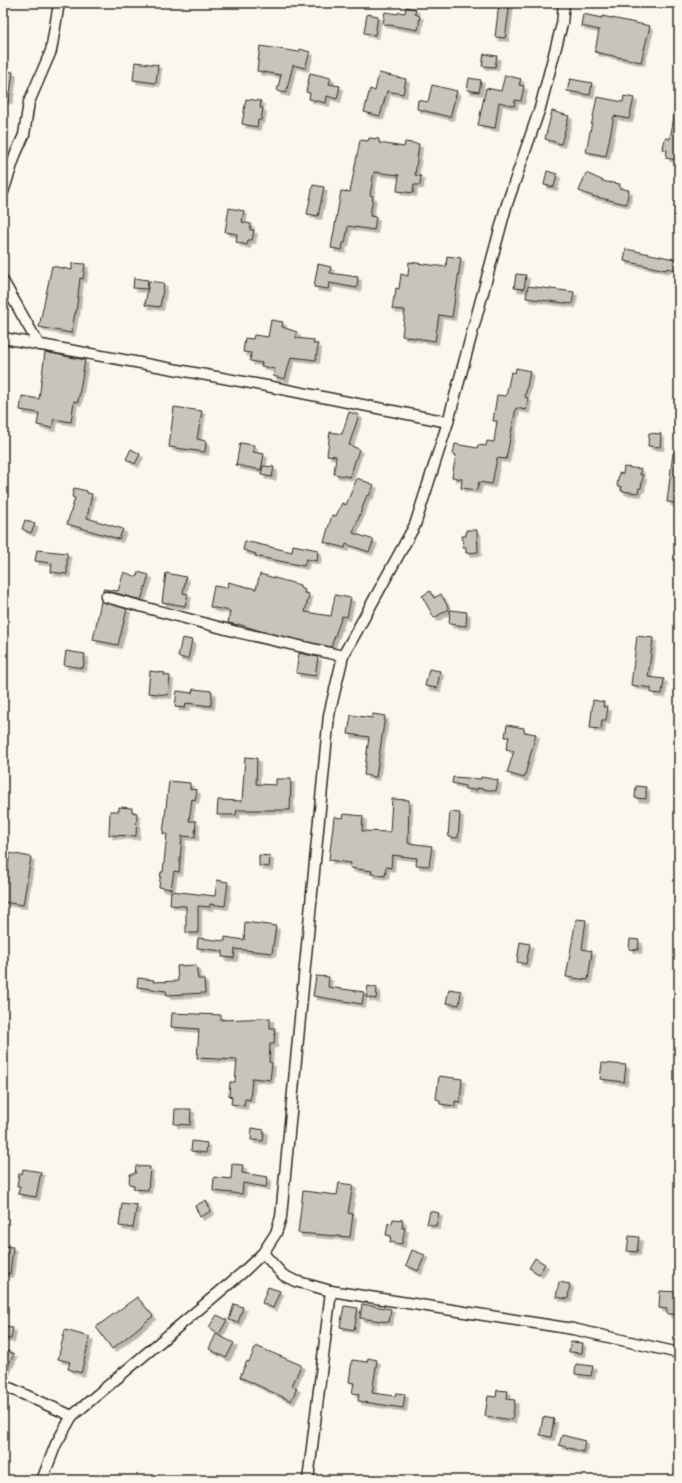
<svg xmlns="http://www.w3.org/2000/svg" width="682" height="1483" font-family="Mali,sans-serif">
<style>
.building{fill:#c7c4bc;stroke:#2b2b2b;filter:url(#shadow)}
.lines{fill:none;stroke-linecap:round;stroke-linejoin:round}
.street-casing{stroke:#2b2b2b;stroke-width:13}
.street{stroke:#fbf7ec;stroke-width:10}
</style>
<defs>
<filter id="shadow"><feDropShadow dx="3.5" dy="3.5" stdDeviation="0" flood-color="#0004"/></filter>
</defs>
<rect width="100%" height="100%" fill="#fbf7ec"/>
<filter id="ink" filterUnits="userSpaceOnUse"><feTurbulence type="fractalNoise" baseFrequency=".025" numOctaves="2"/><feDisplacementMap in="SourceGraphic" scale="8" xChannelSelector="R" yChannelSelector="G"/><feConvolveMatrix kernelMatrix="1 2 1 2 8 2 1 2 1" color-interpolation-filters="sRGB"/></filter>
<g filter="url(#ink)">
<g class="building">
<polygon points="499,3 510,3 505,38 495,37"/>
<polygon points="406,7 416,9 415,14 420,16 418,30 383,24 385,12 398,14 399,12 405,13"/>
<polygon points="367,14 378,16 375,35 364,33"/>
<polygon points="583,14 602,18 602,16 650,26 641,62 595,52 599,30 581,26"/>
<polygon points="260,46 299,52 300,49 310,52 305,68 293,65 286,93 277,91 281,75 257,71"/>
<polygon points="484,54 497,56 495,67 482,66"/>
<polygon points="135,62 158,65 156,83 133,80"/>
<polygon points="3,71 13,72 9,100 3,100"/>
<polygon points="310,73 331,78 329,84 340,86 337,99 327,96 326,103 309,99 310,93 306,92"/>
<polygon points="379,73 406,79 403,94 387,91 380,116 364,112 370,89 375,91"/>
<polygon points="505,75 521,79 519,85 524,86 521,101 515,100 514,106 499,102 495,128 478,125 486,88 501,91"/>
<polygon points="469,78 481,80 479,92 467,90"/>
<polygon points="570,79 592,83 590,95 567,91"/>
<polygon points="432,85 457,91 450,117 417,109 418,100 428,102"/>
<polygon points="624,96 634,98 629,119 614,116 606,156 586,152 597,97 623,102"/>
<polygon points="246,99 261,101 260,108 263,108 261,120 258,120 257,127 242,124"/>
<polygon points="552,111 569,116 561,144 545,139"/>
<polygon points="674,116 679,116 679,144 676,160 666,158 667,150 663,149 665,138 670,139"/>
<polygon points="369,138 379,139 379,143 404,147 405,142 419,144 415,175 421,176 420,185 414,185 413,193 397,191 399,175 374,172 370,195 373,196 370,216 376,217 374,230 348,226 345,243 343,243 342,250 331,248 341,191 350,192 360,140 368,141"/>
<polygon points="547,171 557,174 554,187 544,185"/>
<polygon points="586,173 606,182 620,184 619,188 629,190 626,204 592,196 579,191"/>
<polygon points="313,185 324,187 318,216 307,214"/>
<polygon points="229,208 244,211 242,222 251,224 250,230 254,230 252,240 248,240 247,245 236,242 237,234 225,232"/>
<polygon points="626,249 679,260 679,271 667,268 666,270 624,261"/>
<polygon points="447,256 461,258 452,317 439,315 435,341 402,336 405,310 392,309 394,297 395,297 396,288 399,289 401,274 408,276 409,262 446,267"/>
<polygon points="72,263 85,264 83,279 80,278 76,313 75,313 71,333 39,327 52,266 72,270"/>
<polygon points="318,264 331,267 330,273 358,277 357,288 329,283 328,289 314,287"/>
<polygon points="516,274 526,275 524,289 514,288"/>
<polygon points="134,278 148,280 147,289 133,288"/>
<polygon points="149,281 164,283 160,307 145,305"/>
<polygon points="528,286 574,292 572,304 526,298"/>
<polygon points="271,320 283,322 282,327 297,332 296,338 314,340 313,344 318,344 316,360 291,357 285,379 273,376 275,369 261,366 262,363 250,361 251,353 243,352 245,338 253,339 254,335 268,337"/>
<polygon points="45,352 85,360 78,402 74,401 71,422 54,419 52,428 37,425 39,413 20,410 22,396 39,399"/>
<polygon points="516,368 530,371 525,397 528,398 526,410 516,408 506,459 497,458 492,484 479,482 477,490 461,488 462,479 452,477 456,455 453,454 455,444 477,448 478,445 486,446 487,441 494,442 497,421 493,421 497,395 506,396 511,372 515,373"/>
<polygon points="174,407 202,411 197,439 206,441 205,452 169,447"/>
<polygon points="349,412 359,415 349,445 359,449 350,477 334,474 336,456 327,455 330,432 342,434"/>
<polygon points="649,433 661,434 660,447 648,446"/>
<polygon points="240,443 254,445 253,452 264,454 261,470 236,465"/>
<polygon points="131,449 140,454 135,464 126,459"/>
<polygon points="673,453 679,453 679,503 667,502"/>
<polygon points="263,466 274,467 272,477 261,475"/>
<polygon points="624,467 641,469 640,475 643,475 641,488 639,488 638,493 621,491 622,487 617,486 619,473 623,474"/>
<polygon points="357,478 374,485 369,496 367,495 353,533 374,540 369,552 346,544 345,548 324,542 332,515 336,516 342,503 346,505"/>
<polygon points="74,488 87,491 87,493 92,494 87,518 123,529 119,539 67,524 75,498 72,497"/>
<polygon points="25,520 35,524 31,533 22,529"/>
<polygon points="466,530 477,530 478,552 466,553 466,547 463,547 462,536 466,536"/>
<polygon points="245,541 292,552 293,545 318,550 317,561 306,559 304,566 255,556 256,554 243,550"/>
<polygon points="37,550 67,553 67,574 51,572 52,563 35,561"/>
<polygon points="124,572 137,577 138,572 149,575 141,600 108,591 103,592 103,589 118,591"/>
<polygon points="166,573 186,577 183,593 188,594 185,606 162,602"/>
<polygon points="260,574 300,585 300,588 305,590 304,593 309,594 305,612 331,616 335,595 351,598 347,617 342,616 331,647 264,632 238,624 238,625 228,623 230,611 210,607 214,586 227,588 228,582 256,589"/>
<polygon points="430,591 434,598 441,594 449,609 434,618 422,596"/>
<polygon points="101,601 127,609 118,645 93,640"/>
<polygon points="450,610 467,612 466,626 449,624"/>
<polygon points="637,636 653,638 648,677 664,679 662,694 651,693 651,688 631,685"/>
<polygon points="182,638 192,640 188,659 178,657"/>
<polygon points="66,651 85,654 83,668 64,665"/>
<polygon points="299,653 318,657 315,676 296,673"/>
<polygon points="429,669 440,671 437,688 425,686"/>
<polygon points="150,671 165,673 164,675 170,676 168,695 148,693"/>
<polygon points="193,689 212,691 211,706 186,703 185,708 175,707 177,691 192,693"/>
<polygon points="593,700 604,702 603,707 608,707 606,720 602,720 601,729 590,728"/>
<polygon points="373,714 385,716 376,777 364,775 369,737 348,734 351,715 372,718"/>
<polygon points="507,725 524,728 524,732 536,734 524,778 507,773 514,751 506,749 509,737 505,737"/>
<polygon points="245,757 257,758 256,784 276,785 276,779 291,779 290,810 237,810 236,815 217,815 218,800 242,801"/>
<polygon points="453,777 481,779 481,777 498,780 496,791 477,788 477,790 465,789 465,786 452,783"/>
<polygon points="169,781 190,783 190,789 197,790 195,800 192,799 189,821 196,821 195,837 182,836 179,872 174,871 171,889 159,887 161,872 163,872 167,834 163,834"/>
<polygon points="636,786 646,787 646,799 635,798"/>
<polygon points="392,799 409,800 408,843 432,846 429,866 416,865 417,858 392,855 391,868 386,867 385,876 371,874 372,871 350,868 351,863 329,860 334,817 343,818 344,814 363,816 362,831 390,832"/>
<polygon points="119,807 132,808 132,812 137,813 136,836 109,835 110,811 119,811"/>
<polygon points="450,812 460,813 458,838 448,837"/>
<polygon points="10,853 31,857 23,905 3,902 3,894"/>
<polygon points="259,855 270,856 269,867 259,866"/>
<polygon points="217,880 228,882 225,906 210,904 210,907 198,906 198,933 186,933 186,906 170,905 171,891 215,896"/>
<polygon points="576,919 586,920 582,949 592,951 588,980 566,977"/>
<polygon points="245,922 276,926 272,953 235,949 234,958 222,957 223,951 197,948 198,938 225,941 225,937 244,940"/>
<polygon points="630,939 639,940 638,950 629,949"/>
<polygon points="520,942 530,944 526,964 517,962"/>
<polygon points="196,965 198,979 204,979 205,993 167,995 166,991 137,987 138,978 154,980 153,982 178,981 177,966"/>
<polygon points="316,976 329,977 328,987 364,992 362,1004 313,996"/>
<polygon points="368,986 377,988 376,999 366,997"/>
<polygon points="449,989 461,991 459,1005 446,1003"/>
<polygon points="172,1013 221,1015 221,1020 270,1018 270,1028 275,1028 274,1044 270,1044 269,1062 272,1063 270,1080 252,1078 250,1100 245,1099 244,1106 231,1104 232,1097 229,1096 230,1082 235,1082 237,1060 197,1058 199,1029 171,1027"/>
<polygon points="602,1063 626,1065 624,1082 600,1079"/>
<polygon points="439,1076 462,1079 460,1102 455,1101 455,1106 440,1104 440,1100 436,1099"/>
<polygon points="175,1109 191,1109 190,1125 174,1124"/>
<polygon points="252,1128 264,1130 263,1141 251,1140"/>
<polygon points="192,1141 207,1143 206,1153 191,1151"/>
<polygon points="232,1164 243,1165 242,1173 268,1177 266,1187 243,1183 242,1194 213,1191 214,1177 231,1179"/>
<polygon points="136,1166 150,1167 148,1190 134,1189 134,1185 129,1184 130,1174 135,1174"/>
<polygon points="23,1169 41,1172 36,1197 18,1194 20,1186 17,1186 19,1174 22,1174"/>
<polygon points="339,1183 353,1185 348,1213 353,1214 350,1237 298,1233 303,1191 337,1195"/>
<polygon points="206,1200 211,1211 200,1217 195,1206"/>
<polygon points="122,1203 137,1205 133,1228 119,1226"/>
<polygon points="430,1211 439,1213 436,1226 427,1224"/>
<polygon points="393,1219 403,1220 402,1228 405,1228 402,1244 390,1242 391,1236 386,1235 388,1223 392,1224"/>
<polygon points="629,1236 639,1237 637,1252 627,1251"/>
<polygon points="3,1246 13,1247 10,1274 3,1273"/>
<polygon points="412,1250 425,1255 418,1271 406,1265"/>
<polygon points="535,1258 545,1264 539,1274 529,1268"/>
<polygon points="559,1282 570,1284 568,1299 556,1297"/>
<polygon points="268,1287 280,1291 273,1308 262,1303"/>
<polygon points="660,1291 679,1292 679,1309 677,1309 677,1314 667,1314 667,1309 659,1308"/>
<polygon points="137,1297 153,1316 112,1349 96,1327"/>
<polygon points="234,1304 243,1307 238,1323 229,1320"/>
<polygon points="362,1304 391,1309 389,1322 360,1318"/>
<polygon points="344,1306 358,1308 354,1330 340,1327"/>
<polygon points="217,1315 227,1320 219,1334 209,1327"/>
<polygon points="3,1327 13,1328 11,1339 3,1338"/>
<polygon points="65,1330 90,1337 81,1373 68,1369 70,1362 58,1359"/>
<polygon points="216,1334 234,1343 226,1358 209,1349"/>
<polygon points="571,1342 583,1343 582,1353 569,1352"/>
<polygon points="256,1346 301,1365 292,1386 297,1388 291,1401 240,1377 247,1361 249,1362"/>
<polygon points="3,1349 14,1354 3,1377"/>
<polygon points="368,1358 377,1360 372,1393 395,1396 396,1393 405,1394 403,1408 358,1401 359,1394 352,1393 354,1383 349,1382 352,1360 367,1362"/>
<polygon points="576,1364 593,1366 591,1376 575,1374"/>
<polygon points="497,1390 508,1391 507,1399 515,1400 512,1420 485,1416 488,1396 496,1397"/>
<polygon points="543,1417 554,1419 551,1437 540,1435"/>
<polygon points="562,1435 585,1441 583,1452 559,1445"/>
</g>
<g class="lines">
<defs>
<g id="street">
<polyline points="3,192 16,153 24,135 29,102 51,51 59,3"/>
<polyline points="3,281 39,345"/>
<polyline points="3,338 272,387 448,422"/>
<polyline points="106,597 237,632 343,656"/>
<polyline points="263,1253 283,1275 295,1281 331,1291 573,1329 679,1353"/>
<polyline points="3,1385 72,1416"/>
<polyline points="42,1480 56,1444 72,1416 242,1273 263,1253 276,1233 281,1217 329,715 343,656 415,525 448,422 506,207 540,108 562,24 564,3"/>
<polyline points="308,1480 331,1291"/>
</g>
</defs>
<use href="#street" class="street-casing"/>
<use href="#street" class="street"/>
</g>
</g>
<rect width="682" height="1483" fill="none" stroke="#fbf7ec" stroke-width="16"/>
<rect x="8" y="8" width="666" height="1467" fill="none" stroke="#2b2b2b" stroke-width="1.5" filter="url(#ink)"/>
</svg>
